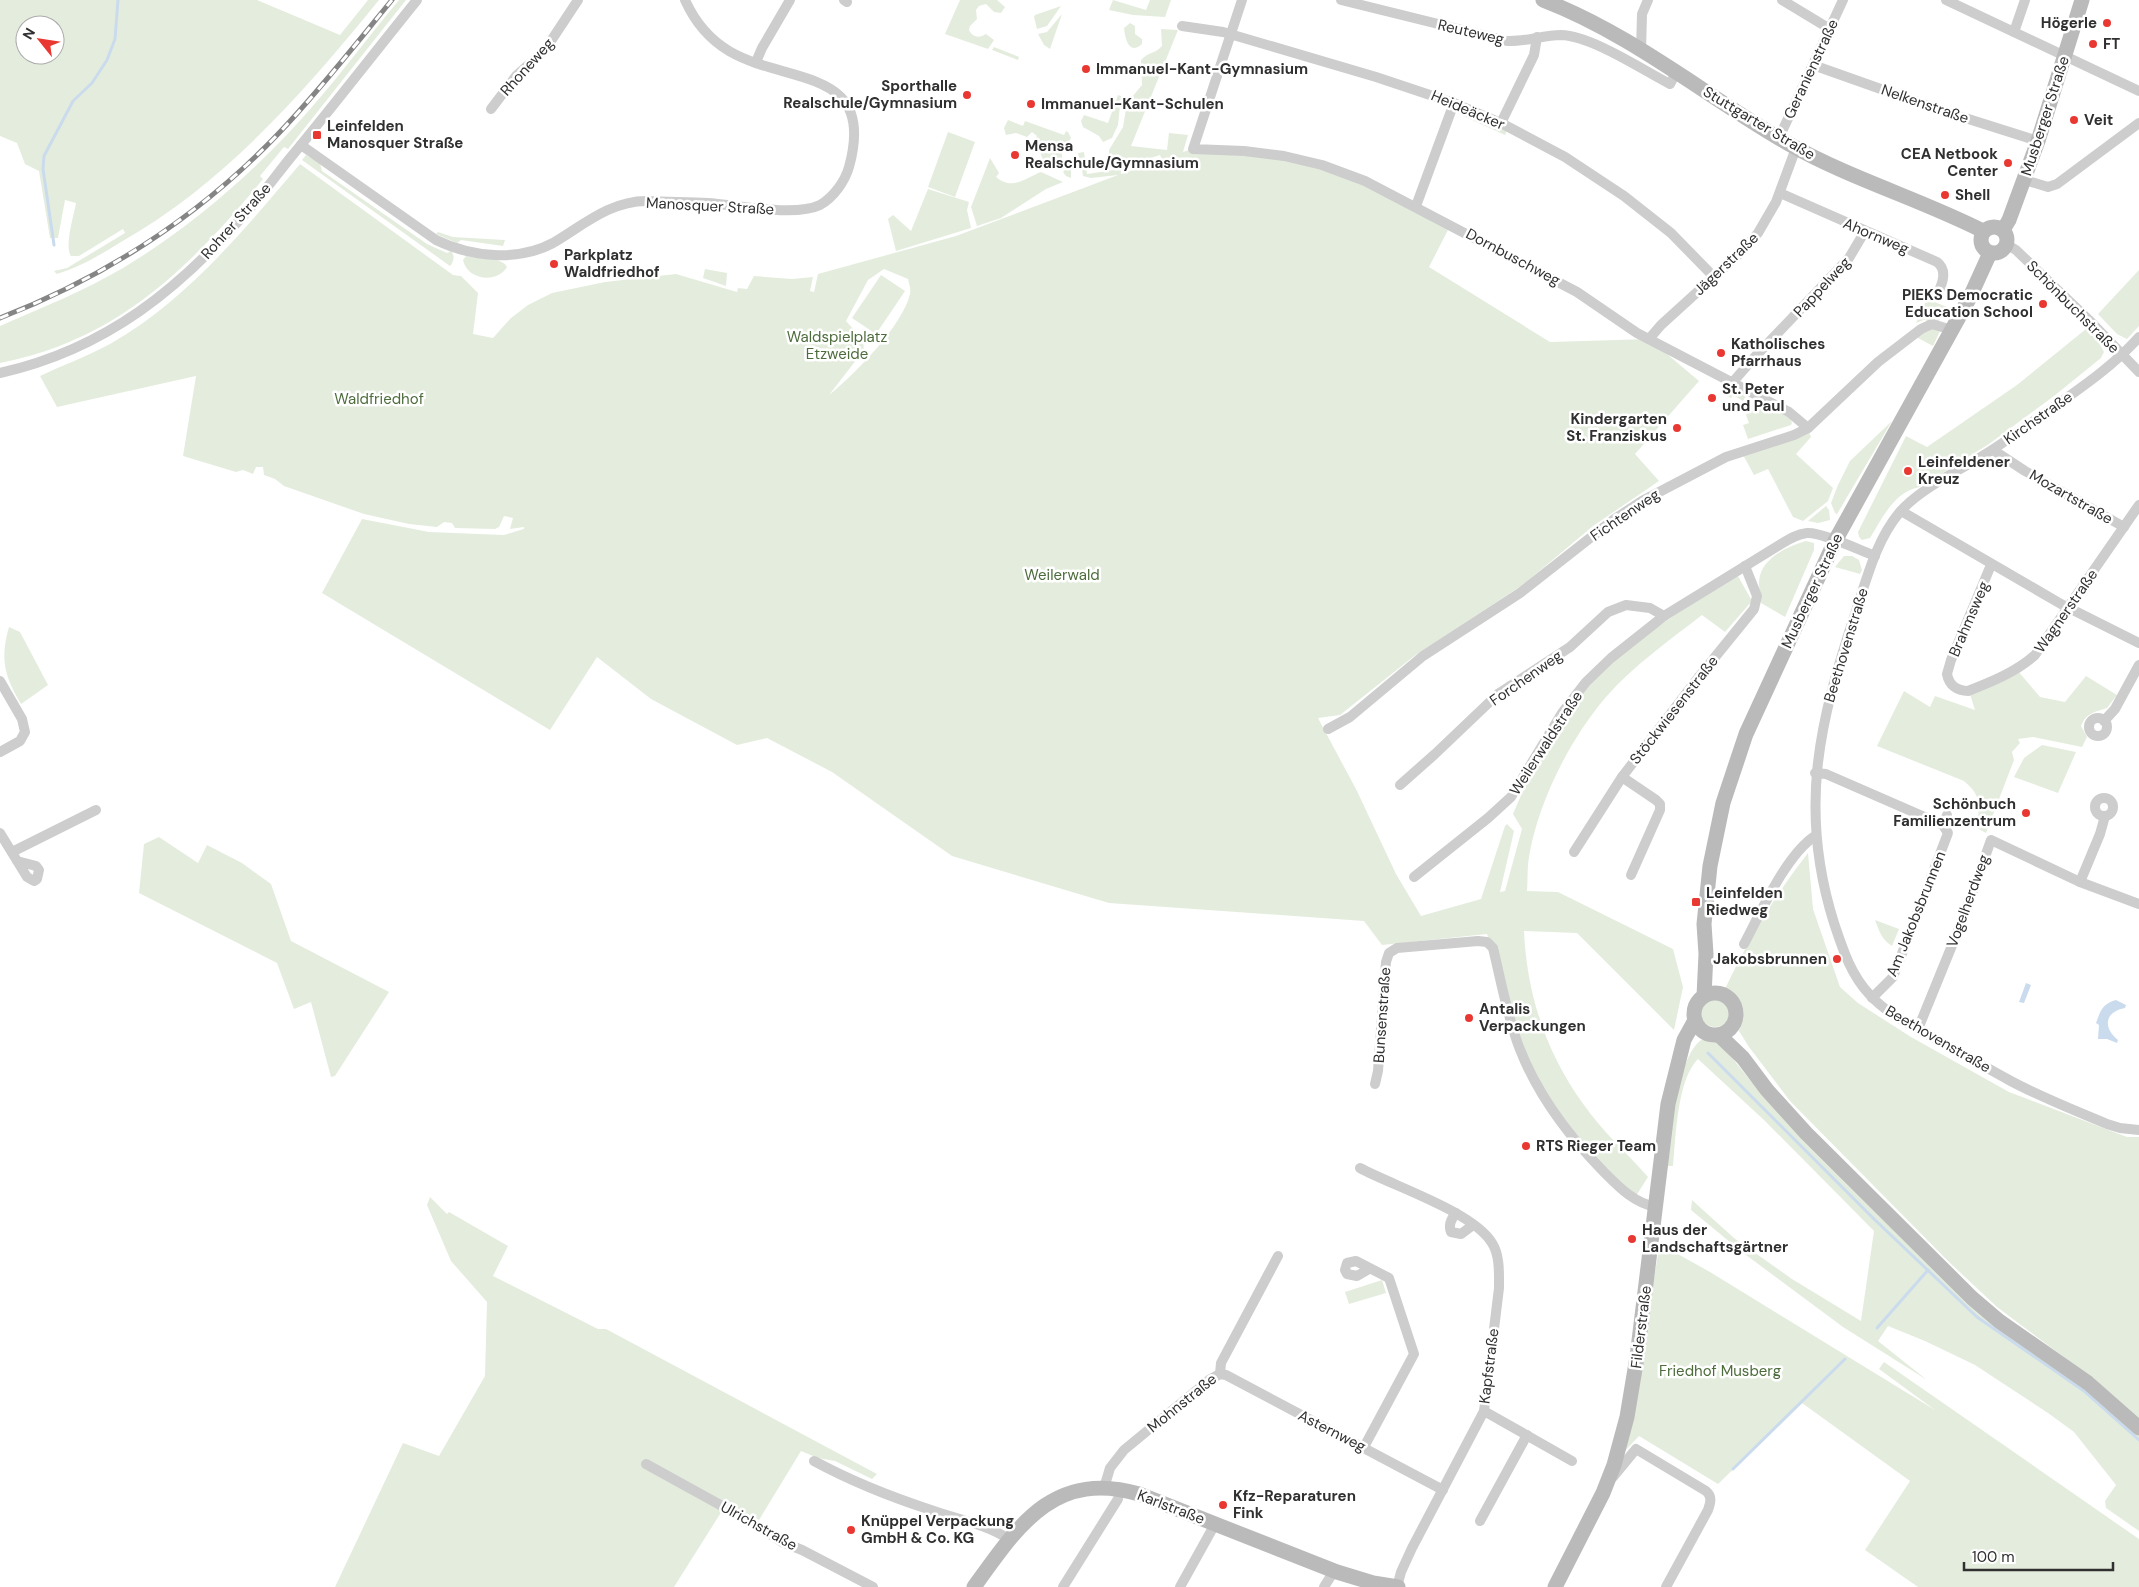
<svg xmlns="http://www.w3.org/2000/svg" width="2139" height="1587" font-family="'DM Sans',sans-serif">
<style>
.green{fill:#e4eddd;fill-rule:evenodd}
.water{fill:#cadbed}
.lines{fill:none;stroke-linecap:round;stroke-linejoin:round}
.stream{stroke:#cadbed;stroke-width:3}
.street{stroke:#cdcdcd;stroke-width:10}
.secondary{stroke:#bababa;stroke-width:15}
.rail-casing{stroke:#858585;stroke-width:5}
.rail{stroke:#fff;stroke-width:3;stroke-dasharray:9;stroke-linecap:butt}
.poi-dot{fill:#e83831;stroke:#fff;stroke-width:2}
.labels{text-anchor:middle;stroke-width:5;stroke-linejoin:round;paint-order:stroke}
.poi-label{font-size:15px;font-weight:bold;fill:#303030;stroke:#fff;text-anchor:start}
.street-label{font-size:15px;fill:#303030;stroke:#fff}
.park-label{font-size:15px;fill:#4d6c3c;stroke:#fff}
</style>
<rect width="100%" height="100%" fill="#fff"/>
<g class="green">
<path d="M0 0H257L340 35 368 0H379C304 92 225 183 121 242 100 255 80 267 57 274L54 271 67 268 125 233 123 229 79 256H71C64 246 74 215 76 203L65 200 58 238H50L39 171 25 164 17 143 0 136ZM25 25H55V55H25Z"/>
<path d="M399 0H406L288 149 284 147 260 176 263 179C191 267 116 341 0 363V326C41 308 84 291 123 268 186 230 245 180 295 126 332 86 364 42 399 0Z"/>
<path d="M960 0H997L1005 7 1001 13 994 12 986 4 979 6 976 10 977 19 970 26 969 30C973 38 980 38 986 34L994 40 988 49 945 34Z"/>
<polygon points="1113,0 1146,10 1150,0 1171,0 1165,17 1133,15 1109,10"/>
<polygon points="1061,6 1047,26 1037,29 1034,17 1035,15"/>
<polygon points="1062,14 1050,49 1044,45 1038,34 1047,32"/>
<path d="M1130 23 1135 26V34L1142 39V44C1129 56 1125 38 1124 28Z"/>
<path d="M1161 29 1178 30 1131 146 1167 150 1169 133 1188 135 1183 152 1193 149 1322 165 1451 224 1429 267 1550 342 1649 339 1699 381 1635 454 1659 481 1593 526 1524 584 1413 657 1340 715 1318 718 1357 791 1396 874 1421 916 1481 899 1505 826 1507 824 1514 831 1500 892 1505 891 1522 829 1513 814C1530 773 1547 740 1574 704 1580 697 1585 687 1592 680 1635 638 1687 607 1738 576L1752 601 1725 632 1702 615C1670 640 1634 665 1606 697 1570 739 1538 802 1529 857 1527 868 1528 880 1527 891L1558 892 1673 949 1683 987 1674 1030 1577 933 1524 931C1527 995 1546 1053 1584 1105 1602 1131 1627 1153 1648 1177L1634 1199 1604 1172 1533 1077 1487 934 1382 945 1364 921 1109 903 952 856 832 772 767 738 737 745 651 699 597 657 550 730 322 593 362 519 429 532 504 535 524 529V527L510 529 513 518 504 516 499 527 495 529 455 528 452 523 444 522 437 527 409 524 364 514 284 486 275 479 264 475 263 467H256L253 474 243 470 236 472 183 456 196 376 57 407 40 376C63 365 88 356 110 344 186 301 244 230 300 164L453 275 461 276 478 293 473 334 493 338 511 318 528 305 552 293 605 282 676 274 737 292 738 288 747 289 754 276 792 279 813 277 810 291 814 292 818 274 956 236 1118 175 1091 178 1083 176 1082 169 1071 170V178L1066 176 1063 172 1070 165H1081L1078 153 1084 152 1087 174 1114 170V168L1121 170V174L1133 170 1109 155V150L1123 127 1127 103 1142 85 1141 60C1147 53 1156 53 1162 46ZM1160 155 1162 160 1137 168 1136 163ZM884 269 908 279C909 283 911 289 910 294 903 325 854 375 829 395L864 350 863 340 846 321 868 280Z"/>
<polygon points="994,47 1019,57 1018,60 992,50"/>
<polygon points="1118,95 1121,96 1118,125 1112,138 1103,142 1099,136 1083,127 1081,121 1084,115 1108,123"/>
<polygon points="1461,110 1507,131 1505,135 1459,114"/>
<path d="M1008 120 1023 126 1025 121 1064 135 1066 131 1068 132 1071 138C1069 143 1063 147 1062 152 1061 161 1068 167 1052 170 1039 163 1043 150 1035 139L1037 136 1032 132 1027 137 1016 133 1006 135 1004 128Z"/>
<polygon points="948,132 975,142 955,197 928,187"/>
<path d="M306 155 320 163 322 171 427 244 447 253 451 251C455 255 454 262 450 266L302 160Z"/>
<path d="M990 158 999 173 996 177C1013 191 1025 178 1041 172L1063 182 1046 189 1001 218 977 226 971 207Z"/>
<polygon points="928,189 969,202 967,210 971,228 896,251 888,219 893,215 911,231"/>
<polygon points="438,232 453,237 505,240 503,246 461,240 457,243 436,234"/>
<path d="M466 256C478 259 503 257 507 267 497 284 467 280 463 260Z"/>
<polygon points="705,269 727,273 726,286 703,278"/>
<polygon points="2139,270 2139,326 2127,339 2117,334 2098,314"/>
<polygon points="881,275 905,291 876,334 852,318"/>
<polygon points="1927,299 1947,307 1937,324 1940,331 1933,346 1916,337 1927,329 1926,319 1916,323"/>
<path d="M2086 329 2099 343 2104 352 2101 358 2054 396 1989 444 1920 487C1895 491 1882 518 1870 538L1862 540 1859 537 1858 532 1906 436 1927 447 2017 385Z"/>
<polygon points="1723,385 1746,396 1743,401 1733,395 1731,398 1720,392"/>
<polygon points="1755,400 1790,418 1792,423 1791,425 1748,439 1743,425 1749,423 1746,415"/>
<polygon points="1892,421 1837,514 1835,513 1831,503 1838,485 1850,461"/>
<polygon points="1809,432 1811,437 1796,454 1833,488 1828,501 1803,521 1793,517 1768,469 1754,475 1742,453"/>
<polygon points="1826,506 1829,510 1830,520 1818,523 1808,521"/>
<path d="M1806 541 1814 543V550L1785 617 1761 603C1761 597 1759 590 1759 583 1759 560 1785 547 1806 541Z"/>
<polygon points="1844,556 1852,556 1859,560 1862,570 1860,574 1835,567"/>
<path d="M9 627 20 632 48 685 21 704C4 676 0 658 9 627Z"/>
<path d="M2018 671 2040 697 2065 702 2086 676 2117 695 2107 708C2095 712 2086 713 2081 726L2087 737 2082 747 2033 737 2018 739 2020 743 2012 752 2014 760 1986 833 1977 828C1979 806 1983 797 1964 781L1877 746 1904 691 1930 707 1935 696 1975 710 1970 694Z"/>
<polygon points="2042,745 2076,752 2058,793 2014,777 2024,758"/>
<polygon points="159,837 198,863 207,845 242,863 271,884 291,941 389,992 335,1076 331,1077 311,1002 294,1009 277,963 139,893 144,844"/>
<path d="M1808 853 1813 909 1840 987 1858 1003 1911 1037 2009 1092 2127 1137H2139V1422L2085 1373 1997 1307 1949 1262 1790 1101 1749 1047 1739 1031C1746 1009 1746 1001 1725 989 1748 940 1775 895 1808 853Z"/>
<path d="M1875 920 1899 929 1892 946C1882 940 1879 931 1875 920Z"/>
<circle cx="1715" cy="1013" r="14"/>
<path d="M1704 1038 1712 1039 1720 1043 1750 1080 1817 1153 2139 1435V1531L2106 1508 2105 1501 2116 1485 2074 1432 2048 1413 1975 1365 1925 1341 1888 1326 1878 1341 1927 1380 1843 1327 1742 1252 1691 1210 1692 1200 1734 1238 1792 1279 1861 1321 1874 1231 1765 1121 1698 1059C1677 1080 1676 1136 1673 1166H1667C1671 1135 1676 1054 1704 1038Z"/>
<polygon points="430,1197 447,1214 449,1212 508,1246 493,1276 598,1329 606,1329 877,1474 872,1479 835,1461 818,1458 801,1451 759,1520 727,1503 674,1587 335,1587 403,1443 439,1456 485,1376 487,1302 451,1261 427,1205"/>
<polygon points="1659,1249 1676,1253 1710,1272 1935,1410 1879,1369 1884,1362 2139,1539 2139,1587 1918,1587 1865,1550 1910,1481 1802,1403 1718,1484 1639,1436 1624,1452"/>
<polygon points="1382,1280 1386,1293 1349,1304 1345,1292"/>
</g>
<g class="water">
<polygon points="2026,983 2031,985 2024,1003 2019,1002"/>
<path d="M2116 1000 2126 1005 2125 1008C2104 1012 2103 1028 2118 1040L2117 1043 2107 1039H2098L2099 1025 2096 1023C2101 1010 2102 1004 2116 1000Z"/>
</g>
<g class="lines">
<g class="stream">
<polyline points="54,245 43,169 44,156 73,101 92,83 107,60 115,39 118,0"/>
<polyline points="1708,1053 1874,1219 1977,1317 2084,1391 2139,1440"/>
<polyline points="1877,1328 1928,1270"/>
<polyline points="1733,1469 1845,1359"/>
</g>
<g class="street">
<polyline points="844,0 847,2"/>
<polyline points="1242,0 1193,149 1244,151 1284,156 1322,165 1365,181 1577,292 1637,333 1789,412 1808,428"/>
<path d="M1341 0 1507 41C1525 42 1543 35 1561 35 1592 36 1641 69 1670 84L1676 73"/>
<polyline points="1782,0 1830,29"/>
<polyline points="1946,0 2139,91"/>
<polyline points="1182,26 1223,32 1376,77 1454,103 1501,123 1565,157 1624,196 1671,233 1714,277"/>
<polyline points="2014,32 2025,0"/>
<polyline points="1641,51 1642,14 1648,0"/>
<polyline points="756,62 762,48 790,0"/>
<polyline points="1813,65 1940,110 2038,141"/>
<polyline points="491,109 516,76 545,50 578,0"/>
<polyline points="1501,123 1534,55 1537,37"/>
<polyline points="1779,138 1843,0"/>
<path d="M301 145 436 240C471 257 518 262 553 243 582 226 611 200 648 201 668 202 688 202 708 203 737 205 795 217 820 205 834 197 845 181 849 167 877 66 787 85 729 51 709 39 694 20 685 0"/>
<polyline points="2025,180 2048,187 2057,184 2139,123"/>
<path d="M1780 193 1937 262C1949 271 1941 287 1936 297"/>
<polyline points="1416,206 1454,103"/>
<polyline points="2006,244 2016,250 2089,320 2139,372"/>
<path d="M2139 337C2113 366 2082 387 2051 409 2029 424 2007 441 1984 455 1957 472 1919 489 1899 513 1876 541 1867 578 1856 611 1819 722 1798 809 1834 923 1843 950 1851 975 1870 995 1888 1015 1915 1027 1938 1040 1961 1053 1985 1067 2009 1080 2040 1097 2074 1110 2107 1124L2120 1128 2139 1130"/>
<polyline points="1649,339 1661,325 1738,255 1758,233 1776,202 1796,148"/>
<path d="M0 373C107 349 181 288 251 207 265 191 278 173 291 157 334 105 375 52 417 0"/>
<polyline points="1732,383 1752,360 1849,258 1865,231"/>
<polyline points="1993,450 2025,471 2124,527"/>
<polyline points="1901,511 2061,604 2139,643"/>
<path d="M1991 565 1951 660 1947 674C1949 685 1957 691 1968 691 1991 682 2016 672 2035 655L2139 505"/>
<polyline points="0,681 22,719 25,732 20,741 0,752"/>
<circle cx="2098" cy="727" r="9"/>
<polyline points="2104,721 2115,709 2139,665"/>
<polyline points="1328,729 1350,717 1423,656 1520,593 1613,520 1642,501 1726,457 1794,435 1808,428 1878,362 1921,329 1932,324 1952,330"/>
<polyline points="1815,773 1826,774 1943,825 1948,833 1893,977 1872,998"/>
<polyline points="1622,777 1656,800 1660,804 1660,810 1631,875"/>
<polyline points="1400,785 1435,754 1498,694 1570,647 1608,612 1626,605 1650,608 1664,616"/>
<circle cx="2104" cy="807" r="9"/>
<polyline points="1943,825 1947,815"/>
<polyline points="0,833 27,877 34,881 37,879 39,870 36,866 17,861"/>
<polyline points="12,852 96,810"/>
<polyline points="1574,852 1622,777 1698,678 1754,609 1757,596 1745,566"/>
<path d="M1414 877 1488 818 1511 797 1562 713 1586 682 1611 658 1664 616 1781 544C1789 539 1797 534 1807 533 1822 532 1859 550 1875 556"/>
<polyline points="2080,882 2100,834 2105,816"/>
<path d="M1744 944C1761 912 1786 855 1815 836"/>
<polyline points="1918,1029 1964,916 1991,840 2080,882 2139,904"/>
<path d="M1375 1084 1378 1071 1386 962 1389 953 1397 948 1478 941 1487 942 1493 948C1501 981 1507 1015 1519 1047 1537 1094 1566 1133 1601 1169 1617 1185 1633 1203 1656 1207"/>
<path d="M1360 1168C1393 1186 1474 1212 1492 1243 1500 1255 1499 1274 1499 1288L1484 1411 1412 1548 1401 1572 1397 1587"/>
<path d="M1456 1213C1451 1219 1448 1225 1451 1232L1461 1234 1473 1225"/>
<polyline points="1220,1374 1226,1375 1443,1490"/>
<polyline points="1220,1374 1221,1363 1278,1256"/>
<polyline points="1484,1411 1572,1461"/>
<polyline points="1364,1447 1414,1354 1389,1278 1356,1261 1347,1263 1345,1270 1347,1274 1357,1276 1369,1269"/>
<path d="M814 1461C851 1481 891 1497 931 1510 956 1519 987 1524 1010 1540"/>
<polyline points="646,1464 751,1522 782,1542 802,1550 873,1587"/>
<path d="M1613 1477 1636 1449 1706 1491C1712 1496 1711 1502 1708 1510L1666 1587"/>
<polyline points="1104,1488 1110,1468 1124,1450 1209,1380 1220,1374"/>
<polyline points="1480,1521 1527,1435"/>
<polyline points="1063,1587 1118,1499"/>
<polyline points="1180,1587 1215,1524"/>
<polyline points="1324,1587 1334,1571"/>
</g>
<g class="secondary">
<path d="M1543 0C1632 34 1707 97 1789 144 1851 179 1920 199 1983 231"/>
<circle cx="1994" cy="240" r="13"/>
<polyline points="2003,230 2009,220 2038,141 2082,0"/>
<circle cx="1715" cy="1014" r="21"/>
<polyline points="1704,996 1706,954 1704,924 1710,866 1723,803 1746,734 1835,541 1970,297 1990,253"/>
<polyline points="1719,1035 1743,1058 1767,1090 1806,1133 1972,1298 1999,1321 2088,1383 2139,1428"/>
<path d="M974 1587C1018 1526 1054 1469 1139 1494L1337 1572 1373 1583 1398 1587"/>
<polyline points="1555,1587 1603,1493 1614,1465 1627,1417 1637,1357 1668,1104 1684,1040 1695,1020"/>
</g>
<defs>
<path id="rail" d="M0 318C105 277 201 215 279 133 319 91 355 45 392 0"/>
</defs>
<use href="#rail" class="rail-casing"/>
<use href="#rail" class="rail"/>
</g>
<g class="poi-dot">
<circle cx="2107" cy="23" r="5"/>
<circle cx="2093" cy="44" r="5"/>
<circle cx="1086" cy="69" r="5"/>
<circle cx="967" cy="95" r="5"/>
<circle cx="1031" cy="104" r="5"/>
<circle cx="2074" cy="120" r="5"/>
<rect x="312" y="130" width="10" height="10" rx="2.5"/>
<circle cx="1015" cy="155" r="5"/>
<circle cx="2008" cy="163" r="5"/>
<circle cx="1945" cy="195" r="5"/>
<circle cx="554" cy="264" r="5"/>
<circle cx="2043" cy="304" r="5"/>
<circle cx="1721" cy="353" r="5"/>
<circle cx="1712" cy="398" r="5"/>
<circle cx="1677" cy="428" r="5"/>
<circle cx="1908" cy="471" r="5"/>
<circle cx="2026" cy="813" r="5"/>
<rect x="1691" y="897" width="10" height="10" rx="2.5"/>
<circle cx="1837" cy="959" r="5"/>
<circle cx="1469" cy="1018" r="5"/>
<circle cx="1526" cy="1146" r="5"/>
<circle cx="1632" cy="1239" r="5"/>
<circle cx="1223" cy="1505" r="5"/>
<circle cx="851" cy="1530" r="5"/>
</g>
<g class="labels">
<g class="poi-label">
<text x="2097" y="28" text-anchor="end">Högerle</text>
<text x="2103" y="49">FT</text>
<text x="1096" y="74">Immanuel-Kant-Gymnasium</text>
<text x="957" y="91" text-anchor="end">Sporthalle<tspan x="957" dy="17">Realschule/Gymnasium</tspan></text>
<text x="1041" y="109">Immanuel-Kant-Schulen</text>
<text x="2084" y="125">Veit</text>
<text x="327" y="131">Leinfelden<tspan x="327" dy="17">Manosquer Straße</tspan></text>
<text x="1025" y="151">Mensa<tspan x="1025" dy="17">Realschule/Gymnasium</tspan></text>
<text x="1998" y="159" text-anchor="end">CEA Netbook<tspan x="1998" dy="17">Center</tspan></text>
<text x="1955" y="200">Shell</text>
<text x="564" y="260">Parkplatz<tspan x="564" dy="17">Waldfriedhof</tspan></text>
<text x="2033" y="300" text-anchor="end">PIEKS Democratic<tspan x="2033" dy="17">Education School</tspan></text>
<text x="1731" y="349">Katholisches<tspan x="1731" dy="17">Pfarrhaus</tspan></text>
<text x="1722" y="394">St. Peter<tspan x="1722" dy="17">und Paul</tspan></text>
<text x="1667" y="424" text-anchor="end">Kindergarten<tspan x="1667" dy="17">St. Franziskus</tspan></text>
<text x="1918" y="467">Leinfeldener<tspan x="1918" dy="17">Kreuz</tspan></text>
<text x="2016" y="809" text-anchor="end">Schönbuch<tspan x="2016" dy="17">Familienzentrum</tspan></text>
<text x="1706" y="898">Leinfelden<tspan x="1706" dy="17">Riedweg</tspan></text>
<text x="1827" y="964" text-anchor="end">Jakobsbrunnen</text>
<text x="1479" y="1014">Antalis<tspan x="1479" dy="17">Verpackungen</tspan></text>
<text x="1536" y="1151">RTS Rieger Team</text>
<text x="1642" y="1235">Haus der<tspan x="1642" dy="17">Landschaftsgärtner</tspan></text>
<text x="1233" y="1501">Kfz-Reparaturen<tspan x="1233" dy="17">Fink</tspan></text>
<text x="861" y="1526">Knüppel Verpackung<tspan x="861" dy="17">GmbH &amp; Co. KG</tspan></text>
</g>
<g class="street-label">
<text transform="translate(1471 32) rotate(13)" y="5">Reuteweg</text>
<text transform="translate(527 67) rotate(-48)" y="5">Rhoneweg</text>
<text transform="translate(1811 69) rotate(-65)" y="5">Geranienstraße</text>
<text transform="translate(1925 104) rotate(19)" y="5">Nelkenstraße</text>
<text transform="translate(1468 110) rotate(23)" y="5">Heideäcker</text>
<text transform="translate(2045 116) rotate(-72)" y="5">Musberger Straße</text>
<text transform="translate(1759 123) rotate(31)" y="5">Stuttgarter Straße</text>
<text transform="translate(710 206) rotate(3)" y="5">Manosquer Straße</text>
<text transform="translate(236 221) rotate(-48)" y="5">Rohrer Straße</text>
<text transform="translate(1876 236) rotate(23)" y="5">Ahornweg</text>
<text transform="translate(1513 257) rotate(28)" y="5">Dornbuschweg</text>
<text transform="translate(1726 264) rotate(-44)" y="5">Jägerstraße</text>
<text transform="translate(1822 287) rotate(-47)" y="5">Pappelweg</text>
<text transform="translate(2073 307) rotate(45)" y="5">Schönbuchstraße</text>
<text transform="translate(2038 418) rotate(-35)" y="5">Kirchstraße</text>
<text transform="translate(2071 497) rotate(30)" y="5">Mozartstraße</text>
<text transform="translate(1625 515) rotate(-34)" y="5">Fichtenweg</text>
<text transform="translate(1812 591) rotate(-65)" y="5">Musberger Straße</text>
<text transform="translate(2066 611) rotate(-55)" y="5">Wagnerstraße</text>
<text transform="translate(1969 619) rotate(-67)" y="5">Brahmsweg</text>
<text transform="translate(1846 645) rotate(-73)" y="5">Beethovenstraße</text>
<text transform="translate(1526 678) rotate(-35)" y="5">Forchenweg</text>
<text transform="translate(1674 710) rotate(-52)" y="5">Stöckwiesenstraße</text>
<text transform="translate(1546 743) rotate(-57)" y="5">Weilerwaldstraße</text>
<text transform="translate(1968 901) rotate(-70)" y="5">Vogelherdweg</text>
<text transform="translate(1916 914) rotate(-68)" y="5">Am Jakobsbrunnen</text>
<text transform="translate(1382 1015) rotate(-86)" y="5">Bunsenstraße</text>
<text transform="translate(1938 1039) rotate(30)" y="5">Beethovenstraße</text>
<text transform="translate(1641 1327) rotate(-83)" y="5">Filderstraße</text>
<text transform="translate(1489 1366) rotate(-83)" y="5">Kapfstraße</text>
<text transform="translate(1182 1403) rotate(-39)" y="5">Mohnstraße</text>
<text transform="translate(1332 1431) rotate(27)" y="5">Asternweg</text>
<text transform="translate(1171 1507) rotate(21)" y="5">Karlstraße</text>
<text transform="translate(759 1526) rotate(29)" y="5">Ulrichstraße</text>
</g>
<g class="park-label">
<text x="837" y="342">Waldspielplatz<tspan x="837" dy="17">Etzweide</tspan></text>
<text x="379" y="404">Waldfriedhof</text>
<text x="1062" y="580">Weilerwald</text>
<text x="1720" y="1376">Friedhof Musberg</text>
</g>
</g>
<g transform="translate(40 40) rotate(300)"><circle r="24" fill="#ffffff" stroke="#acacac"/>
<path d="M0-4L9 19L0 12L-9 19Z" fill="#e83831"/>
<text y="-8" font-size="14" font-weight="bold" text-anchor="middle" fill="#303030">N</text>
</g>
<path d="M1964 1562v8h149v-8" fill="none" stroke="#303030" stroke-width="2.5"/>
<text x="1972" y="1562" font-size="15" fill="#303030" stroke="#ffffff" stroke-width="4" paint-order="stroke">100 m</text>
</svg>
